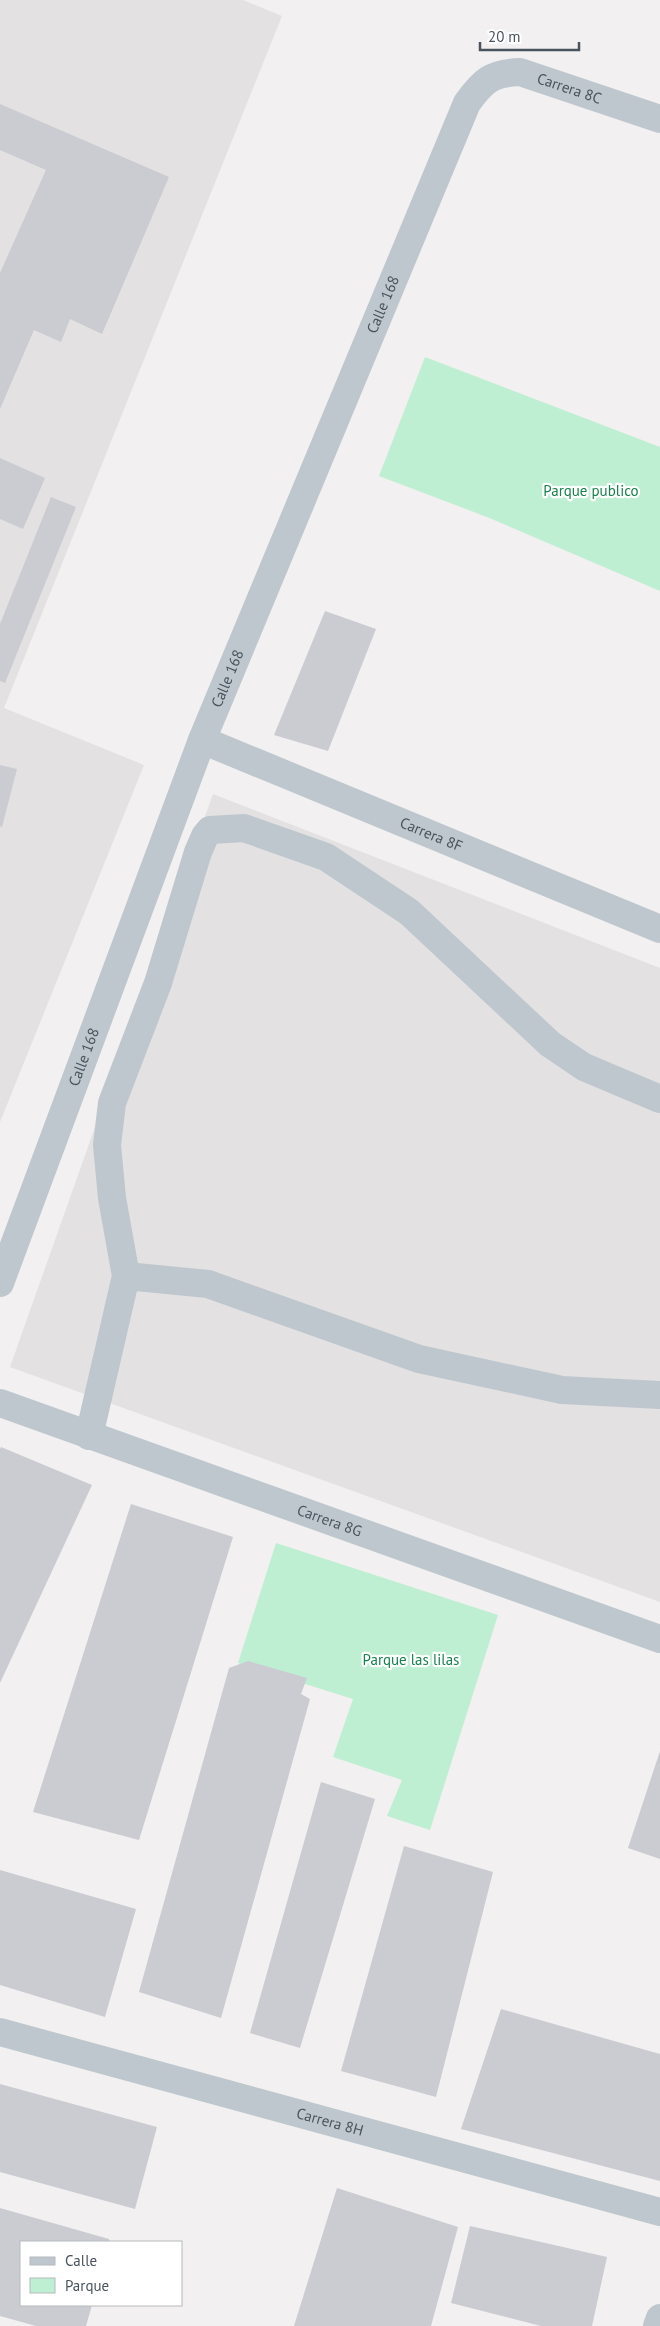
<svg xmlns="http://www.w3.org/2000/svg" width="660" height="2326" font-family="'PT Sans',sans-serif">
<style>
.education{fill:#e3e1e2}
.green{fill:#beefd2}
.building{fill:#caccd2}
.lines{fill:none;stroke-linecap:round;stroke-linejoin:round}
.minor{stroke:#bec7ce;stroke-width:28}
.labels{text-anchor:middle;stroke-width:4.5;stroke-linejoin:round;paint-order:stroke}
.street-label{font-size:15px;fill:#48535d;stroke:#fff}
.park-label{font-size:15px;fill:#17804d;stroke:#fff}
</style>
<rect width="100%" height="100%" fill="#f2f0f0"/>
<g class="education">
<polygon points="0,0 243,0 282,16 4,708 144,765 0,1122"/>
<polygon points="213,794 660,968 660,1602 10,1367"/>
</g>
<g class="green">
<polygon points="425,357 660,447 660,591 487,517 379,476"/>
<polygon points="276,1543 498,1615 430,1830 387,1816 402,1780 333,1757 353,1699 238,1663"/>
</g>
<g class="building">
<polygon points="0,104 169,177 102,334 70,319 61,342 34,330 0,409 0,273 46,170 0,150"/>
<polygon points="0,458 45,478 23,529 0,519"/>
<polygon points="51,497 76,507 5,683 0,681 0,624"/>
<polygon points="325,611 376,629 328,751 274,735"/>
<polygon points="0,765 17,769 2,827 0,826"/>
<polygon points="1,1447 92,1485 0,1683 0,1449"/>
<polygon points="131,1504 233,1537 139,1840 33,1812"/>
<polygon points="248,1661 307,1678 301,1694 310,1699 221,2018 139,1992 229,1668"/>
<polygon points="660,1751 660,1859 628,1848"/>
<polygon points="321,1782 375,1799 300,2048 250,2033"/>
<polygon points="404,1846 493,1872 436,2097 341,2071"/>
<polygon points="0,1870 136,1909 105,2017 0,1985"/>
<polygon points="501,2009 660,2054 660,2181 461,2129"/>
<polygon points="0,2084 157,2127 135,2209 0,2172"/>
<polygon points="337,2188 458,2227 431,2326 294,2326"/>
<polygon points="0,2208 109,2239 109,2242 21,2242 21,2305 92,2305 86,2326 36,2326 0,2316"/>
<polygon points="470,2226 607,2257 592,2326 541,2326 451,2303"/>
</g>
<g class="lines">
<g class="minor">
<path id="s1" d="M202 740 660 929"/>
<polyline points="126,1276 208,1284 419,1359 562,1390 660,1395"/>
<path id="s2" d="M0 1283 202 740 467 103C483 81 491 73 520 72L660 119"/>
<path id="s3" d="M0 1403 660 1639"/>
<polyline points="89,1436 126,1276 112,1198 107,1145 112,1103 158,983 198,852 205,836 210,830 244,828 326,857 409,912 550,1044 584,1067 660,1099"/>
<path id="s4" d="M0 2032 660 2212"/>
<polyline points="657,2326 660,2318"/>
</g>
</g>
<g class="labels">
<g class="street-label">
<text dy="5" stroke="none"><textPath href="#s2" startOffset="1386">Carrera 8C</textPath></text>
<text dy="5" stroke="none"><textPath href="#s2" startOffset="1051">Calle 168</textPath></text>
<text dy="5" stroke="none"><textPath href="#s2" startOffset="646">Calle 168</textPath></text>
<text dy="5" stroke="none"><textPath href="#s1" startOffset="248">Carrera 8F</textPath></text>
<text dy="5" stroke="none"><textPath href="#s2" startOffset="241">Calle 168</textPath></text>
<text dy="5" stroke="none"><textPath href="#s3" startOffset="350">Carrera 8G</textPath></text>
<text dy="5" stroke="none"><textPath href="#s4" startOffset="342">Carrera 8H</textPath></text>
</g>
<g class="park-label">
<text x="591" y="496">Parque publico</text>
<text x="411" y="1665">Parque las lilas</text>
</g>
</g>
<rect x="20" y="2241" width="162" height="65" fill="#ffffff" stroke="#b6babe"/>
<rect x="30" y="2257" width="25" height="8" fill="#bec7ce" stroke="#b6babe"/>
<text x="65" y="2266" font-size="15" fill="#48535d">Calle</text>
<rect x="30" y="2278" width="25" height="15" fill="#beefd2" stroke="#b6babe"/>
<text x="65" y="2291" font-size="15" fill="#48535d">Parque</text>
<path d="M480 42v8h99v-8" fill="none" stroke="#48535d" stroke-width="2.5"/>
<text x="488" y="42" font-size="15" fill="#48535d" stroke="#ffffff" stroke-width="4" paint-order="stroke">20 m</text>
</svg>
